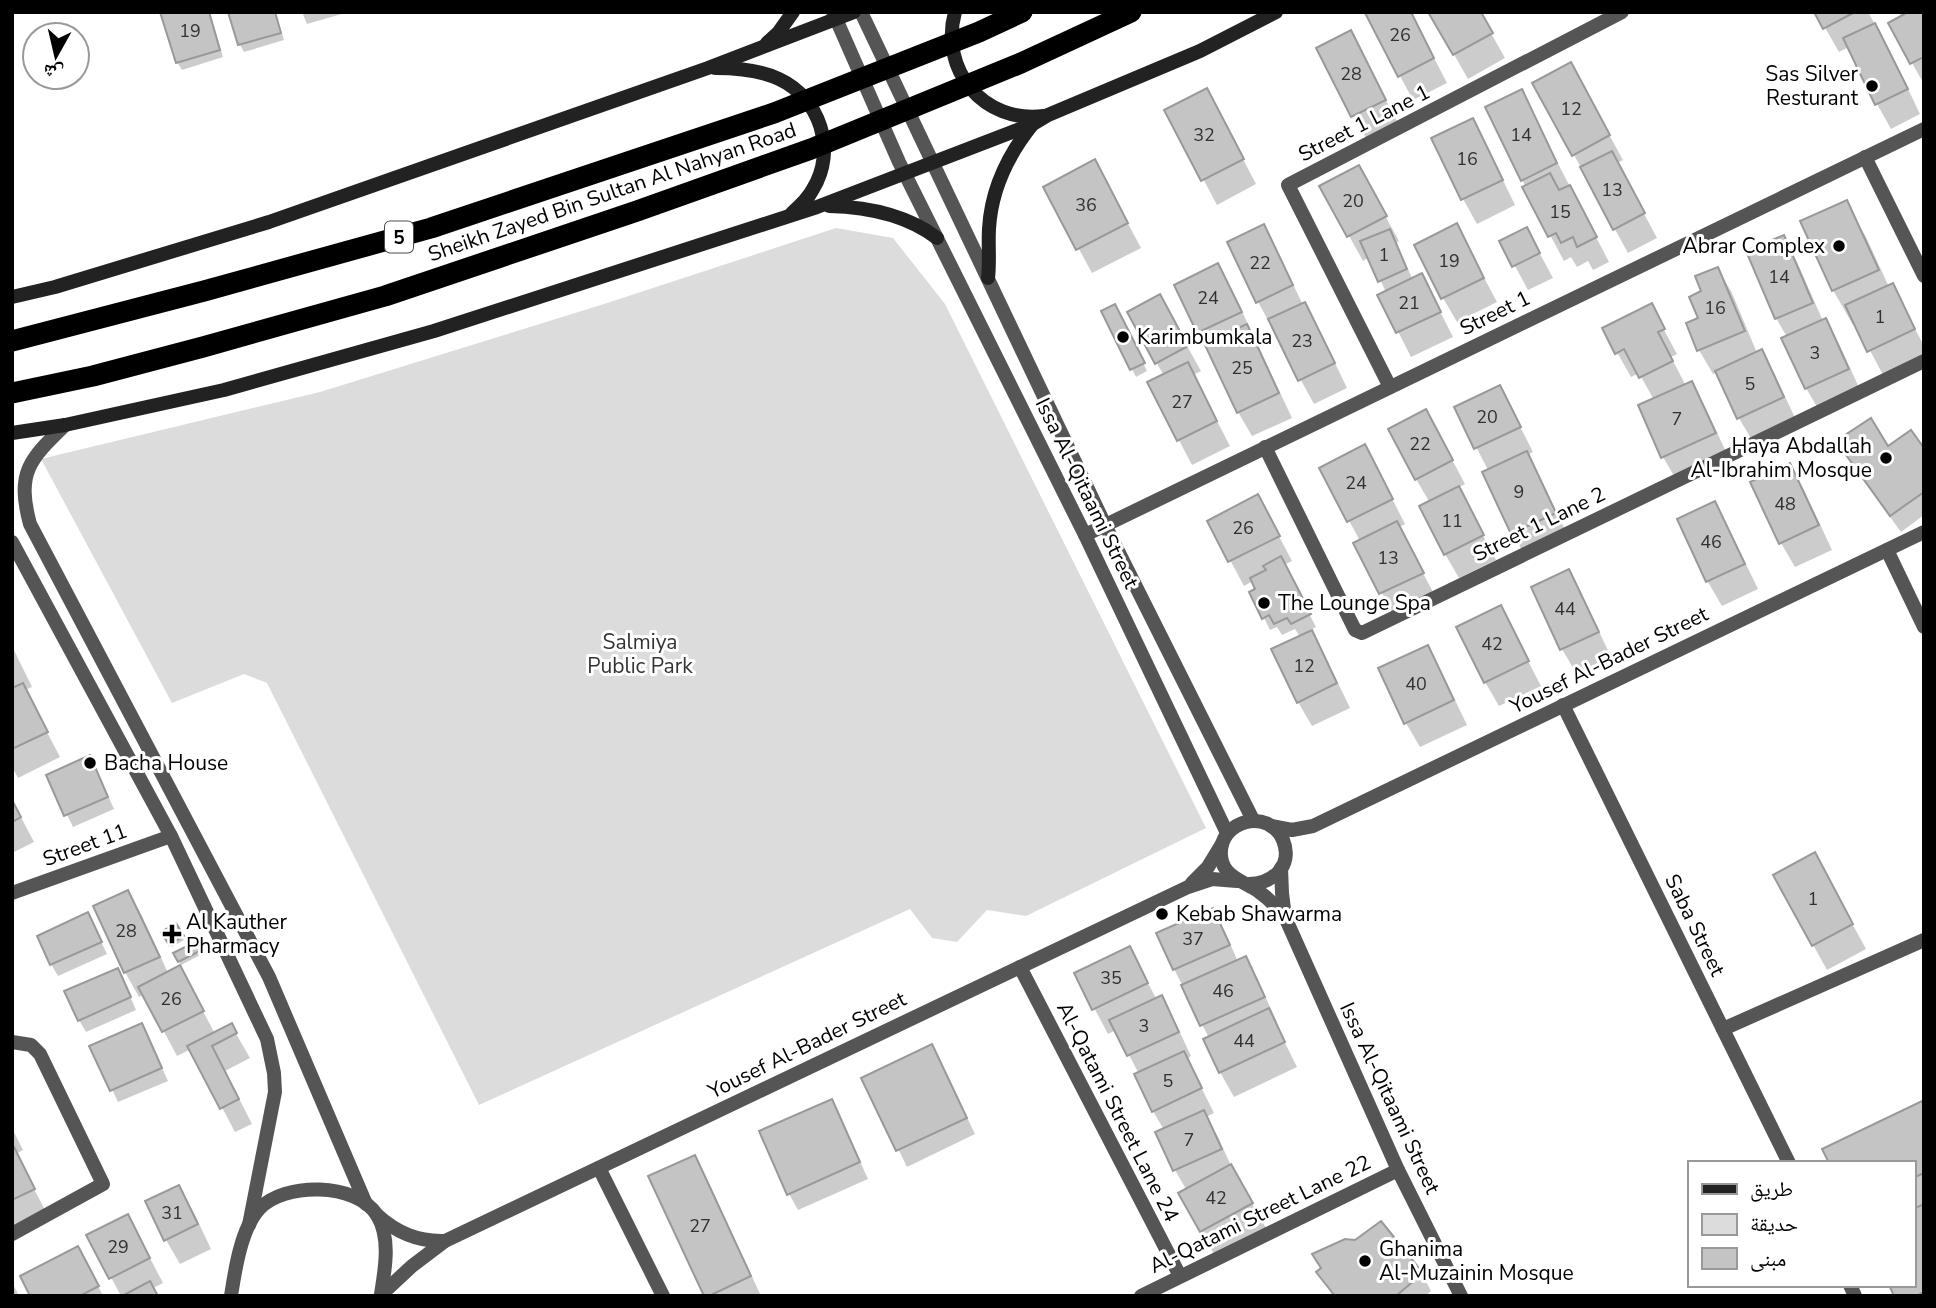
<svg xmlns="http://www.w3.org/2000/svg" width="1936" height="1308" font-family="'Nunito Sans','Noto Naskh Arabic',sans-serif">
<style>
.green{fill:#dcdcdc}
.shadow{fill:#0003}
.building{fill:#c4c4c4;stroke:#999;stroke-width:2}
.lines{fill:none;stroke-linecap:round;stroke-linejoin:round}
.minor{stroke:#555;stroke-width:14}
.tertiary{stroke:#555;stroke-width:14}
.secondary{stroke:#222;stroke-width:14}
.motorway{stroke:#000;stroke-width:21}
.poi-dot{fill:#000;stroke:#fff;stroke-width:2.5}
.labels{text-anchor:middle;stroke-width:6;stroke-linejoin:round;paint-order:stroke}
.number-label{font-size:18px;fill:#313131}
.shield{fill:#fff;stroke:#4c4c4c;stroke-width:2}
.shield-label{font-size:19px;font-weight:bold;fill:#000}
.poi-label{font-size:21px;fill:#000;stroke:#fff;text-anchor:start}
.street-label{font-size:21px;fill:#000;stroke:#fff}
.park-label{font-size:21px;fill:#333;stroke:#fff}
</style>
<rect width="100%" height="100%" fill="#fff"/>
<polygon class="green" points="836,228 893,238 945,304 1206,828 1026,916 987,910 957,942 932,938 910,909 479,1105 267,683 244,674 172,703 41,459 320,392 601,305"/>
<g class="shadow">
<polygon points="162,12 210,12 223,57 182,70 177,62"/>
<polygon points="230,12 275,12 284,40 244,52 240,45"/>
<polygon points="302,12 345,12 345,13 307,24"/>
<polygon points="1430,12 1479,12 1505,58 1468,79"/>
<polygon points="1816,12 1868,12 1889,49 1920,114 1891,129 1877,104 1849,47 1839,52"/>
<polygon points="1899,12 1924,12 1924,84 1912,63 1902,17"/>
<polygon points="1415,21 1447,83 1413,100 1400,76"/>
<polygon points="1351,33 1399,125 1367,140 1319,49"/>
<polygon points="1584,89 1623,160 1617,163 1657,238 1628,253 1574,155"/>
<polygon points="1521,92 1609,262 1593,270 1588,261 1577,267 1571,257 1564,261 1525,188 1526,187 1522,180"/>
<polygon points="1167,111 1220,115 1256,184 1217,205"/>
<polygon points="1472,120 1486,145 1515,205 1477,224 1463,199 1433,138"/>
<polygon points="1108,186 1141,248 1092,273 1045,187"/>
<polygon points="1322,187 1372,192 1399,241 1396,243 1413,280 1422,276 1453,337 1411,357 1380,296 1386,292 1369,257 1363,261"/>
<polygon points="1846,202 1866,237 1889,287 1892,285 1924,346 1924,356 1883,375 1856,324 1853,325 1833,290"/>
<polygon points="1456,225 1497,302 1457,322 1443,298"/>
<polygon points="1263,227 1277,251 1303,305 1305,304 1318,328 1347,388 1314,404 1258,302"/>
<polygon points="1527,230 1553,278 1528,290 1502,242"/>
<polygon points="1783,237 1797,262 1823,321 1825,320 1839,344 1862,394 1820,412 1806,388 1787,337 1776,318"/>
<polygon points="1218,266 1232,290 1292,418 1252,436 1238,412 1176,285"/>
<polygon points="1718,269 1732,293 1757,353 1761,351 1775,375 1797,422 1753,442 1739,418 1717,373 1713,374 1699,350 1704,292"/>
<polygon points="1651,306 1677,354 1671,357 1686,386 1691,383 1705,407 1729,458 1677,481 1663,457 1654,400 1639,373 1631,377 1604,329"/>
<polygon points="1129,312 1173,321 1201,371 1193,375 1230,446 1192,465 1149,383 1164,376"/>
<polygon points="1119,314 1147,371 1136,377 1132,369"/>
<polygon points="1500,387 1533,452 1527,455 1540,477 1569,538 1526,557 1512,533 1488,470 1456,408"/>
<polygon points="1439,435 1465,484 1458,488 1496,560 1459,578 1445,554 1430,503 1416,479"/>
<polygon points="1838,442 1888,449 1924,451 1924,515 1901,532 1847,458"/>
<polygon points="1790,465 1804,490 1832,550 1795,567 1781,543"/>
<polygon points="1321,468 1378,471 1405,524 1399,527 1436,598 1395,618 1356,543 1360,541"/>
<polygon points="1714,503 1728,527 1758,589 1722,606 1708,582 1679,519"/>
<polygon points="1209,521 1271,521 1292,561 1284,565 1316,627 1310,630 1325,656 1350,708 1312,726 1298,702 1300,637 1295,629 1282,635 1277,627 1270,630 1264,618 1258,590 1253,581 1244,586"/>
<polygon points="1568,571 1582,595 1611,657 1576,673 1562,649 1533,588"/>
<polygon points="1500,607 1541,686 1499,706 1485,682"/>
<polygon points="12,646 32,687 25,690 60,757 18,778 12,767"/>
<polygon points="1427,647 1441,671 1467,725 1420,747 1406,723"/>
<polygon points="96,769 114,809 73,827 48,776"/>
<polygon points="12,800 34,842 12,853"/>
<polygon points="1775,876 1828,879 1866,949 1827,970"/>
<polygon points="128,892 142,916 168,973 193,992 215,1034 231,1025 250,1058 225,1071 252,1124 235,1132 191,1049 177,1056 144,994 139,997 125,972 95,907"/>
<polygon points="1212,910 1226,934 1238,962 1245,958 1259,983 1277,1022 1275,1023 1297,1067 1234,1097 1220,1072 1209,1038 1174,969"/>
<polygon points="175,926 184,940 172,947 164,933"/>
<polygon points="94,927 107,954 58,976 51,964"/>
<polygon points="198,942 204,953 181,965 175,954"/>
<polygon points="1129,948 1157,1000 1161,998 1175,1022 1191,1056 1187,1059 1214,1113 1206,1117 1218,1137 1232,1168 1266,1228 1215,1256 1180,1194 1187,1191 1175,1170 1164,1130 1153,1111 1139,1074 1116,1030 1108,1034 1076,974"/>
<polygon points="124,982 136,1010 86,1032 79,1020"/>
<polygon points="148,1037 168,1081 118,1102 92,1047"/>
<polygon points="941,1063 975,1134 907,1167 864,1079"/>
<polygon points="831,1101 840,1117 868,1179 798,1210 789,1194"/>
<polygon points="1924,1107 1924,1296 1896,1296 1913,1285 1913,1163"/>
<polygon points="12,1128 23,1150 16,1154 47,1214 12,1231"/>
<polygon points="694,1157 708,1181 761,1296 706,1296"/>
<polygon points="179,1187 193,1211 211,1249 180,1264 166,1240"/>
<polygon points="1380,1223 1422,1274 1431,1291 1425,1296 1333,1296 1318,1272"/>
<polygon points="89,1236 141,1241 163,1283 153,1288 157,1296 121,1296"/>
<polygon points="91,1272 103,1296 32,1296"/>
<polygon points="14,1286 19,1296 12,1296 12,1287"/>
</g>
<g class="building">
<polygon points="160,12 209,12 220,50 176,63"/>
<polygon points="228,12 275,12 281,33 238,45"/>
<polygon points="1367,12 1411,12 1434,58 1398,77 1365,13"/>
<polygon points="1428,12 1481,12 1493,33 1453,55"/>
<polygon points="1814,12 1855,12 1823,29"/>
<polygon points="1908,12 1924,12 1924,57 1910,64 1888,23"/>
<polygon points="1875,23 1908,89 1875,105 1843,38"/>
<polygon points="1351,30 1386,100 1351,117 1316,48"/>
<polygon points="1571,62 1610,135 1572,156 1532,83"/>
<polygon points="1207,88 1244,159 1201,181 1164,110"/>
<polygon points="1522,89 1557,163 1521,181 1485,107"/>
<polygon points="1473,118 1503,180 1461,200 1431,138"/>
<polygon points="1612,151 1645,213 1613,230 1580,167"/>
<polygon points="1095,159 1128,223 1076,250 1043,187"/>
<polygon points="1359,165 1387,216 1347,237 1319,186"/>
<polygon points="1550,173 1559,190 1570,185 1597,237 1577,247 1573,237 1561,243 1556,233 1548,237 1522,187"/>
<polygon points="1847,200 1879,270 1832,291 1800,221"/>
<polygon points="1457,223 1484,278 1441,299 1414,245"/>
<polygon points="1264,224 1293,285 1256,303 1227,242"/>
<polygon points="1527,227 1540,253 1512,267 1499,241"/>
<polygon points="1390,229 1407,269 1378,282 1360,241"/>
<polygon points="1784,235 1813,303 1775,319 1746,251"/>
<polygon points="1218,263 1242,312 1197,333 1174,285"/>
<polygon points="1718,267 1745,331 1697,351 1686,323 1698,318 1689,297 1701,291 1695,276"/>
<polygon points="1422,273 1441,312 1396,333 1377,295"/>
<polygon points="1893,283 1915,329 1867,352 1845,305"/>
<polygon points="1160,294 1188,346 1155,364 1127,312"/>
<polygon points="1305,302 1335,363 1298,381 1268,319"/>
<polygon points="1652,303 1665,329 1658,332 1673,361 1639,378 1624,349 1615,354 1602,328"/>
<polygon points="1115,304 1145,363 1130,370 1101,311"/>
<polygon points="1826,318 1849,369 1805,389 1781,338"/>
<polygon points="1247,324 1279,393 1237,413 1204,343"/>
<polygon points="1762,349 1784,397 1737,419 1715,371"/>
<polygon points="1188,362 1217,421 1177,441 1147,382"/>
<polygon points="1692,381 1716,433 1661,458 1638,405"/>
<polygon points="1500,385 1521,427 1474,449 1454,407"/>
<polygon points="1426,409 1453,460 1415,480 1388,429"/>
<polygon points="1871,418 1888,446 1911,430 1924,448 1924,492 1890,516 1836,441"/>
<polygon points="1365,444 1393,499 1347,522 1319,468"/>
<polygon points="1527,451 1556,513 1511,534 1482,472"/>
<polygon points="1790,463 1819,525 1779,544 1750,482"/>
<polygon points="1459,486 1484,535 1444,555 1419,506"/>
<polygon points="1258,494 1280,536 1228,562 1207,521"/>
<polygon points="1715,501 1745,564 1706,582 1677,519"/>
<polygon points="1397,521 1424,573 1379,594 1353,543"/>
<polygon points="1281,556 1311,614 1291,624 1287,618 1274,624 1269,615 1262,619 1249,592 1255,589 1250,578 1266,570 1263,566"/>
<polygon points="1569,569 1599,632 1560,650 1531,587"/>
<polygon points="1501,605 1529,661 1484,683 1456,627"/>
<polygon points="1312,630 1337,683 1297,703 1271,649"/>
<polygon points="1428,645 1454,700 1404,724 1378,668"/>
<polygon points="23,683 48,732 12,749 12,688"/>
<polygon points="90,755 108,797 64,816 46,775"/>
<polygon points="12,800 21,817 12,822"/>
<polygon points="1815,852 1853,924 1812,946 1773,875"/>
<polygon points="128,890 160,957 124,973 93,906"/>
<polygon points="1213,908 1230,945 1173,970 1156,933"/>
<polygon points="88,912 102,942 50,965 37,936"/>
<polygon points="176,923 184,936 169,945 161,932"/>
<polygon points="199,940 204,949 178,962 173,953"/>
<polygon points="1130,946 1148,983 1092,1010 1074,973"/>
<polygon points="1246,956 1265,997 1200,1026 1181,985"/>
<polygon points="180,965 204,1011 162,1032 138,987"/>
<polygon points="118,968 131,997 78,1021 64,991"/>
<polygon points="1162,995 1179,1032 1127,1056 1109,1020"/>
<polygon points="1269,1008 1285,1042 1219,1073 1203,1039"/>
<polygon points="142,1023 162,1068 110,1091 89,1046"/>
<polygon points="232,1023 237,1033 212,1046 239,1099 220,1109 187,1046"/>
<polygon points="932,1044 967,1118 896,1151 861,1078"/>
<polygon points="1184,1051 1202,1088 1152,1112 1134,1074"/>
<polygon points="832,1099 860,1162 787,1195 759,1131"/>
<polygon points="1922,1101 1924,1104 1924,1173 1913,1178 1913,1163 1829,1163 1822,1149"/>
<polygon points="1204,1110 1222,1149 1173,1171 1155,1132"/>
<polygon points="12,1143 35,1189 12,1200"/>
<polygon points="695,1155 751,1276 709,1296 704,1296 648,1176"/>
<polygon points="1231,1164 1253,1203 1200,1232 1178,1193"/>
<polygon points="179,1185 198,1224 164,1241 145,1201"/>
<polygon points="1924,1204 1924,1292 1916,1296 1894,1296 1889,1285 1913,1285 1913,1209"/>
<polygon points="128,1214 150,1258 109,1279 86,1235"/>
<polygon points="1381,1221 1423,1273 1396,1296 1335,1296 1316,1272 1321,1268 1312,1254 1345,1239 1355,1240"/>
<polygon points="78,1246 99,1286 80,1296 30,1296 20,1276"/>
<polygon points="150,1281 158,1296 122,1296"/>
</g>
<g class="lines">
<g class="minor">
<polyline points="1865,157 1924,276"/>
<polyline points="1390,387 1288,185 1622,12"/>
<polyline points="1265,447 1355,630 1362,633 1924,361"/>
<polyline points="1085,535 1924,129"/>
<polyline points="1887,550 1924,627"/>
<polyline points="1563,705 1789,1163"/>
<polyline points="1271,826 1292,830 1313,826 1924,532"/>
<polyline points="12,893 171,836"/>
<polyline points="1020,967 1180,1276"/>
<polyline points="1723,1029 1924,940"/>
<polyline points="12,1042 31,1045 40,1054 103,1184 12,1234"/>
<polyline points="599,1168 663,1296"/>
<polyline points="1850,1285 1855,1296"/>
<polyline points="1141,1296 1398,1170"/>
</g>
<g class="tertiary">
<polyline points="833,12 899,162 1085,535 1227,833"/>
<polyline points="861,12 1105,525 1253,820"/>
<path d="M65 425C30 459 16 472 30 524L269 977 366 1204"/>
<polyline points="12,542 171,836 267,1039 274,1073 275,1092 249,1225"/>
<polyline points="1281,868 1282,893 1285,917 1398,1170 1461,1296"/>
<polyline points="1192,883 1208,867 1222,844"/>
<path d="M1246 884C1271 885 1294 867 1283 840 1269 807 1218 820 1221 856 1223 877 1243 881 1258 891 1268 898 1277 907 1285 917"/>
<path d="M377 1215C397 1233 418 1242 445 1241"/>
<polyline points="382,1294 412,1266 445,1241 1188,887 1212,879 1237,881"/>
<path d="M231 1296C235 1270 241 1229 259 1209 284 1182 356 1182 377 1215 391 1238 385 1269 381 1294"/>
</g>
<g class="secondary">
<path d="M955 12C939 70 984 124 1044 116"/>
<polyline points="767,43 778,33 793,12"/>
<path d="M715 68C736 68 760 70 779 79 820 98 837 150 813 189 808 199 800 206 792 213"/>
<path d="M829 206C867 207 907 215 937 238"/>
<path d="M988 278C990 262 988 246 989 229 991 191 1008 155 1032 125"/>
<polyline points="12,297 55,287 269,222 708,68 854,12"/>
<polyline points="12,433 65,425 224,390 434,331 817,207 1033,124 1048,115 1200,51 1276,12"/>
</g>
<g class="motorway">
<polyline points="12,341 204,291 431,228 774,113 979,32 1022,12"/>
<polyline points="12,393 93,376 203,347 385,296 637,211 811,149 1021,63 1131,12"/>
</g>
</g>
<g class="poi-dot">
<circle cx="1872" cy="86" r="7"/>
<circle cx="1839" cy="246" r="7"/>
<circle cx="1123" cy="337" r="7"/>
<circle cx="1886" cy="458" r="7"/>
<circle cx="1264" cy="603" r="7"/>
<circle cx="90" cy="763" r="7"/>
<circle cx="1162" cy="914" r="7"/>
<path d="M168.5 923.5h7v7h7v7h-7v7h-7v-7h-7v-7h7z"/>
<circle cx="1365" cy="1261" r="7"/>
</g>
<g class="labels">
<g class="number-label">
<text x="190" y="37">19</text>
<text x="1400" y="41">26</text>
<text x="1351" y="80">28</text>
<text x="1571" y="115">12</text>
<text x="1204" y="141">32</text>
<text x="1521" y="141">14</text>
<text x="1467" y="165">16</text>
<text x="1612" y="196">13</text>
<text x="1353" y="207">20</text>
<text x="1086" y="211">36</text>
<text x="1560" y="218">15</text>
<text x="1384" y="261">1</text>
<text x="1449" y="267">19</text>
<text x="1260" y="269">22</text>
<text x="1779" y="283">14</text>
<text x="1208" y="304">24</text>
<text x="1409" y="309">21</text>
<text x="1715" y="314">16</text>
<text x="1880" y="323">1</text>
<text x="1302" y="347">23</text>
<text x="1815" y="359">3</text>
<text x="1242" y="374">25</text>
<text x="1750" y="390">5</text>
<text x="1182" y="408">27</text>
<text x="1487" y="423">20</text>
<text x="1677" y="425">7</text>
<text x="1420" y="450">22</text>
<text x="1356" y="489">24</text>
<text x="1519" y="498">9</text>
<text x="1785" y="510">48</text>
<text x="1452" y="527">11</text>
<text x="1243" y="534">26</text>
<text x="1711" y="548">46</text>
<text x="1388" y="564">13</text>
<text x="1565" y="615">44</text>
<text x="1492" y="650">42</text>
<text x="1304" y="672">12</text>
<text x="1416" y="690">40</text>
<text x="1813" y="905">1</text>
<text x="126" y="937">28</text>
<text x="1193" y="945">37</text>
<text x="1111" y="984">35</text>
<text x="1223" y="997">46</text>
<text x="171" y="1005">26</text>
<text x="1144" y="1032">3</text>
<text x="1244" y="1047">44</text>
<text x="1168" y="1087">5</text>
<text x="1189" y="1146">7</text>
<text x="1216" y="1204">42</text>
<text x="172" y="1219">31</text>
<text x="700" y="1232">27</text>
<text x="118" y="1253">29</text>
</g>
<rect class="shield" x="385" y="221.5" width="28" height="31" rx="5"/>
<g class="shield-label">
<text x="399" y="244">5</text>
</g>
<g class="poi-label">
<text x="1858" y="81" text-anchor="end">Sas Silver<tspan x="1858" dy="24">Resturant</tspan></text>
<text x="1825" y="253" text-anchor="end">Abrar Complex</text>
<text x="1137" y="344">Karimbumkala</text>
<text x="1872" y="453" text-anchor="end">Haya Abdallah<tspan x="1872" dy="24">Al-Ibrahim Mosque</tspan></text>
<text x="1278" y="610">The Lounge Spa</text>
<text x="104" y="770">Bacha House</text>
<text x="1176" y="921">Kebab Shawarma</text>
<text x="186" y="929">Al Kauther<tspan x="186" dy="24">Pharmacy</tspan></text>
<text x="1379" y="1256">Ghanima<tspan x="1379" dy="24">Al-Muzainin Mosque</tspan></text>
</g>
<g class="street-label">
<text transform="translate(1364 123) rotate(-27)" y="7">Street 1 Lane 1</text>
<text transform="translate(612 192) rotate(-19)" y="7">Sheikh Zayed Bin Sultan Al Nahyan Road</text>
<text transform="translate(1495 313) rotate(-26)" y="7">Street 1</text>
<text transform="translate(1087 493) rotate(64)" y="7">Issa Al-Qitaami Street</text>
<text transform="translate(1539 524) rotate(-26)" y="7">Street 1 Lane 2</text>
<text transform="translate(1609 660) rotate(-26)" y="7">Yousef Al-Bader Street</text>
<text transform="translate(85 845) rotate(-20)" y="7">Street 11</text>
<text transform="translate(1695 925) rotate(64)" y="7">Saba Street</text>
<text transform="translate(807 1045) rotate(-26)" y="7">Yousef Al-Bader Street</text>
<text transform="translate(1390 1098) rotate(65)" y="7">Issa Al-Qitaami Street</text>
<text transform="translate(1118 1112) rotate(63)" y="7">Al-Qatami Street Lane 24</text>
<text transform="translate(1260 1214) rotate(-26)" y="7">Al-Qatami Street Lane 22</text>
</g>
<g class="park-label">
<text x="640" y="649">Salmiya<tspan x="640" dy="24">Public Park</tspan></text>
</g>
</g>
<rect width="1936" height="1308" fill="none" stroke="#000000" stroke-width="28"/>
<rect x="1688" y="1161" width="228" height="126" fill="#ffffff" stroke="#999999" stroke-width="2"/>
<rect x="1702" y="1184" width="35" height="10" fill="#222222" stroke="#999999" stroke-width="2"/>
<text x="1750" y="1196" font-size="21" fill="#000000">طريق</text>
<rect x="1702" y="1214" width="35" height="21" fill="#dcdcdc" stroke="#999999" stroke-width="2"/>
<text x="1750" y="1231" font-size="21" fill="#000000">حديقة</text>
<rect x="1702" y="1248" width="35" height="21" fill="#c4c4c4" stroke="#999999" stroke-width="2"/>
<text x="1750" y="1266" font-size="21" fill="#000000">مبنى</text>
<g transform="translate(56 56) rotate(188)"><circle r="33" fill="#ffffff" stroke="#999999" stroke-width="2"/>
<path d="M0-5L12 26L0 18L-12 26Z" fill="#000000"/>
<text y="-10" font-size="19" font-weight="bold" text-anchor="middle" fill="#000000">ش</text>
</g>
</svg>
